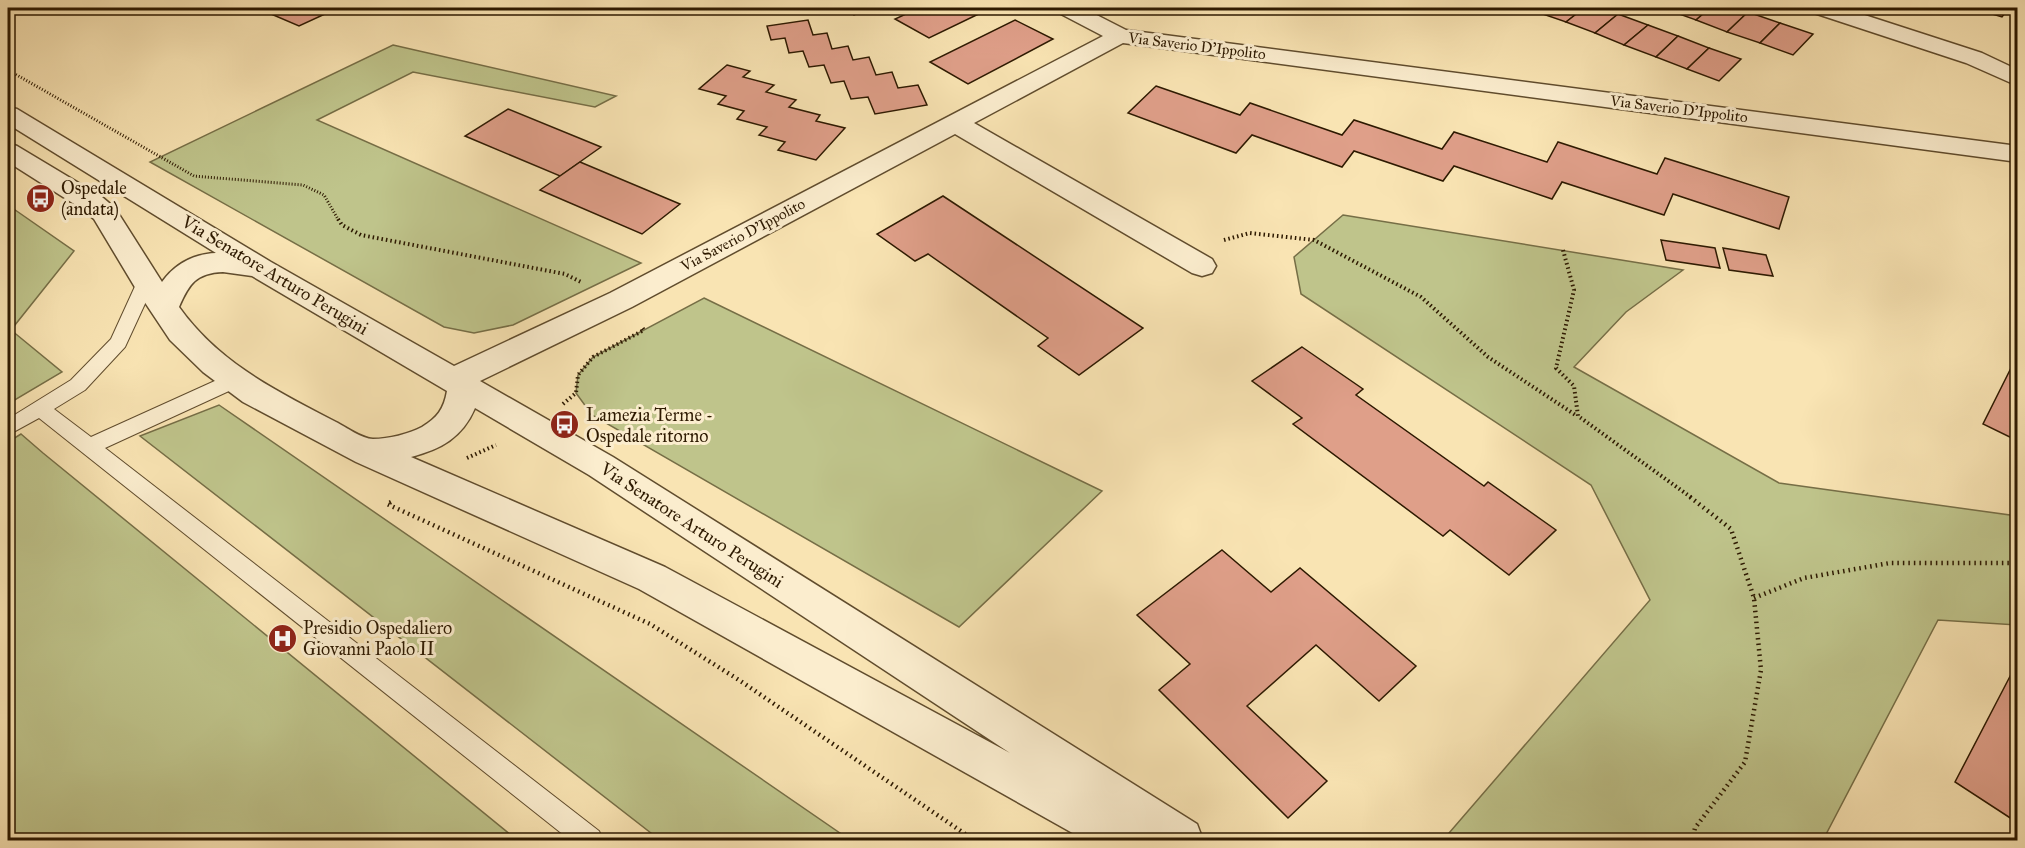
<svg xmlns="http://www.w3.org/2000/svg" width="2025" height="848" font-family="'IM FELL Great Primer',serif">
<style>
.green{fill:#bfc48b;stroke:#766e46;stroke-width:1.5}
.building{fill:#df9f89;stroke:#2d1900;stroke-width:1.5}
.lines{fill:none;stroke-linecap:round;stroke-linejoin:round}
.lane-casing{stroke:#604c2d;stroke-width:2}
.street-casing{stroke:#604c2d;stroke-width:3}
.path-far2{stroke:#2d1900;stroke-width:3;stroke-dasharray:1 2;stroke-linecap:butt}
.path-far1{stroke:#2d1900;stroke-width:4;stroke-dasharray:1.5 3;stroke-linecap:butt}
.path{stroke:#2d1900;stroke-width:4.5;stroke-dasharray:1.5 4;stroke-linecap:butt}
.lane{fill:#fbedce;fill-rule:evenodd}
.street{fill:#fbedce;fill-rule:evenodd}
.labels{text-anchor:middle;stroke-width:6;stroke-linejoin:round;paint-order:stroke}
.far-street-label{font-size:15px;fill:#2d1900;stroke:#fbedce}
.poi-label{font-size:18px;fill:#2d1900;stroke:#fbedce;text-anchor:start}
.street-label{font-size:18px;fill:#2d1900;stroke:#fbedce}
</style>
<rect width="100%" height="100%" fill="#f9e4b3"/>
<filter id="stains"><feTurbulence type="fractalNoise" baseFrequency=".00333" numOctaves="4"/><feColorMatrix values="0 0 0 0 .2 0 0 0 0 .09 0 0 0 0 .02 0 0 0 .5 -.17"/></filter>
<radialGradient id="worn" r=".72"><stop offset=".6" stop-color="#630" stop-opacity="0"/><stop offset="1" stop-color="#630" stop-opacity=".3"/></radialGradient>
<g class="green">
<polygon points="393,45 616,96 595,107 413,72 317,120 641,263 513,325 474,333 444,327 150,162"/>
<polygon points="8,205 74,251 11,330 62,372 8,404"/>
<polygon points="1343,215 1683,270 1626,312 1574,367 1779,483 2017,516 2017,625 1938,620 1823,840 1443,840 1650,600 1591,485 1301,294 1294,257"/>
<polygon points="704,298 1102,491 959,627 592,415 576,393 578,375 593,357"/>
<polygon points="219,405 850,840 660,840 140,436"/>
<polygon points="21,434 43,453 517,840 8,840 8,442"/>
</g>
<g class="building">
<polygon points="257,8 338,8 299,26"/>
<polygon points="646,8 692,8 690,13 644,13"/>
<polygon points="842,8 870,8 854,15"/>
<polygon points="919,8 991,8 929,38 895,19"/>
<polygon points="1543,8 1584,8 1566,22 1537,12"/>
<polygon points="1584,8 1599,8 1618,14 1595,33 1566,22"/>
<polygon points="1667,8 1710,8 1696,20 1665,9"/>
<polygon points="1710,8 1736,8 1748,12 1727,32 1696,20"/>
<polygon points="1972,8 2009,8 2002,17"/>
<polygon points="1748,12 1780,23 1760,43 1727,32"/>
<polygon points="1618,14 1648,25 1624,45 1595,33"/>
<polygon points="808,20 813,35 827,33 832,49 848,46 853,60 869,57 876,75 892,72 898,88 918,85 927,105 875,114 868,97 851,99 844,81 831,83 824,65 809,67 803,51 789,53 785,38 771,40 767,26"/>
<polygon points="1015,20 1053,39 968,84 930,62"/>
<polygon points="1780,23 1813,34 1793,55 1760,43"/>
<polygon points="1648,25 1678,36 1656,57 1624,45"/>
<polygon points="1678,36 1709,48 1687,69 1656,57"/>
<polygon points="1709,48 1741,59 1719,81 1687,69"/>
<polygon points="727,65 750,71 743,77 774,85 766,92 796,100 789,107 820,115 816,121 845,128 816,160 778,150 785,142 759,135 767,127 737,119 744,111 718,104 726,96 699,89"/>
<polygon points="1156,86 1240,115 1250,103 1342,135 1354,120 1442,149 1454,132 1547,162 1558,142 1657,174 1665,158 1789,197 1779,229 1673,194 1664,215 1562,182 1552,199 1454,166 1443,181 1354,151 1342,167 1252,135 1236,153 1128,113"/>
<polygon points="508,109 601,147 560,176 465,136"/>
<polygon points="580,162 680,204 642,234 540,190"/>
<polygon points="943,196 1143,328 1079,375 1038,346 1048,338 928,254 915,261 877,234"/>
<polygon points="1661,240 1715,248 1720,268 1666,260"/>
<polygon points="1723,248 1766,255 1773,276 1729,270"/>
<polygon points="1302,347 1363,389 1356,395 1484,486 1488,482 1556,530 1509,575 1450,530 1443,536 1293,424 1302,418 1252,381"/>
<polygon points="2018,354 2018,441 1983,424"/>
<polygon points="1222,550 1271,592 1300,568 1416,666 1379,701 1316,645 1247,706 1327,781 1288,818 1159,690 1190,664 1137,615"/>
<polygon points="2018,661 2018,823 1955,782"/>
</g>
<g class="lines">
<defs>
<polygon id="lane" points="146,276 152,278 155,282 125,347 85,390 54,409 91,437 228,375 235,373 242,375 244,380 242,385 105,448 599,831 603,840 570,840 39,418 8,435 8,419 71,380 111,339 137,282 140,278"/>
<g id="street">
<path d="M1056 8H1083L1126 30 2018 146V162L1123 43 974 123 1212 259 1216 266 1212 273 1202 276 1192 273 955 134 632 307 480 381 613 457 1197 824 1203 840H1085L639 589 356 462 243 402 203 372 170 340 136 289 94 219 82 209 8 162V143L17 146 102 197 115 208 162 282C175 264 193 254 216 253L8 124V107L17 109 271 262 454 366 610 293 1103 36 1059 13ZM223 272 252 276 447 391C444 409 437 418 422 427 409 434 388 439 373 439 362 439 346 427 336 422 276 391 219 363 179 307 189 284 196 273 223 272ZM475 408 589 475 1010 753 665 567 411 457C441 449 462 438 475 408Z"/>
<polygon points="1811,8 1843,8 1982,53 2018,70 2018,86 1966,63 1814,13"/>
</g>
</defs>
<use href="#lane" class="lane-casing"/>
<use href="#street" class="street-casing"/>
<polyline class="path-far2" points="8,70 194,176 303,185 324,195 339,221"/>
<g class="path-far1">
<polyline points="338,219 342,225 361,235 565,274 581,282"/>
<polyline points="1224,240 1250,233 1314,240 1421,297 1488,357 1577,416"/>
<polyline points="1563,250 1574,290 1556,368 1574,386 1578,416 1692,498"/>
<polyline points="563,404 576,393 578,375 593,357 644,330 641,326"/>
<polyline points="467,458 496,445"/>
</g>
<g class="path">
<polyline points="1690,497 1731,529 1754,598 1761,670 1745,762 1695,828 1692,840"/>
<polyline points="391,502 387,504 650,624 739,680 974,840"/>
<polyline points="1754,598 1804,578 1890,563 2018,563"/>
</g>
<use href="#lane" class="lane"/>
<use href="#street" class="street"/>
</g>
<defs>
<symbol id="bus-disc" viewBox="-11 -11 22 22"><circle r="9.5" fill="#8f2418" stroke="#fbedce"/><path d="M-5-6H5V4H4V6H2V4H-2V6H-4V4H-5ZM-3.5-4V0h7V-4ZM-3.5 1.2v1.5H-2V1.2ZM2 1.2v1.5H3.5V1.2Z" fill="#fff"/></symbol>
<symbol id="hospital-disc" viewBox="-11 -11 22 22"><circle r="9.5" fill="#8f2418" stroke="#fbedce"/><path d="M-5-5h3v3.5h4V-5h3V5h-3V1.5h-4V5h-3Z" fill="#fff"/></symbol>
</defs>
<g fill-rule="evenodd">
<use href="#bus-disc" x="24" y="182" width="33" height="33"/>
<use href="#bus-disc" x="548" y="408" width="33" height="33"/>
<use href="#hospital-disc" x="266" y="622" width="33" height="33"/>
</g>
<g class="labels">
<g class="far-street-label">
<text transform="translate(1197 46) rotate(7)" y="5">Via Saverio D'Ippolito</text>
<text transform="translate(1679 109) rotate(7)" y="5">Via Saverio D'Ippolito</text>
<text transform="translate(743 235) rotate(-28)" y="5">Via Saverio D'Ippolito</text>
</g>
<g class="poi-label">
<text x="61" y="194">Ospedale<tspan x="61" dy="21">(andata)</tspan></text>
<text x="586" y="421">Lamezia Terme -<tspan x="586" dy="21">Ospedale ritorno</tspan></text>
<text x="303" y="634">Presidio Ospedaliero<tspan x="303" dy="21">Giovanni Paolo II</tspan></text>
</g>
<g class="street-label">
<text transform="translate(275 275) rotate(31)" y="6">Via Senatore Arturo Perugini</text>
<text transform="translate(692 525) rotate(33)" y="6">Via Senatore Arturo Perugini</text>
</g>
</g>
<rect width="2025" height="848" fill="none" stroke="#f9e4b3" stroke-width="30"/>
<rect x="9" y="9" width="2007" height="830" fill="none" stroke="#2d1900" stroke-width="3"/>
<rect x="15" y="15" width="1995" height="818" fill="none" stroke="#2d1900" stroke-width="1.5"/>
<rect width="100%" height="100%" filter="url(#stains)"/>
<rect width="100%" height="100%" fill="url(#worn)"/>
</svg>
